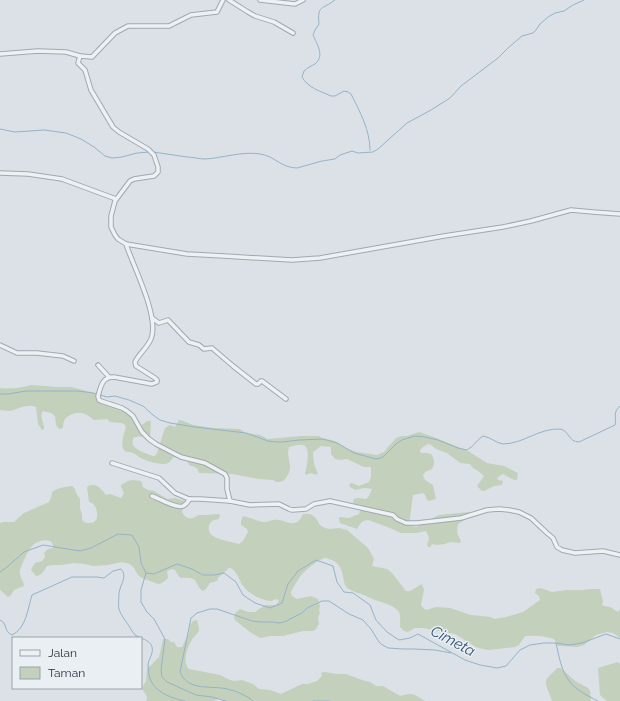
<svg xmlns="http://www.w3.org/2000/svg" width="620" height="701" font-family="Raleway,sans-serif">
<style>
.green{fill:#c3d0bc}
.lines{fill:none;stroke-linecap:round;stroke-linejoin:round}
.stream{stroke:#95b3c7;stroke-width:1}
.minor-casing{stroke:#a1a8b0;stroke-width:5.5}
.minor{stroke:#eef1f4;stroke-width:3.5}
.labels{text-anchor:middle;stroke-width:3;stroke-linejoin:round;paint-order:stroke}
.water-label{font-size:15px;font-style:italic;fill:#2f5370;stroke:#eaeff4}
</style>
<rect width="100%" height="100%" fill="#dbe1e6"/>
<g class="green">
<path d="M30 385 46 386 55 387H71L95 393 97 399 100 400 114 402 131 417 138 428C143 425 146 420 151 421L150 438 149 439C143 436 140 436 133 438 133 440 132 443 133 445 135 450 148 454 153 456H155L157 453 165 428 170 425 175 427 179 420H181L193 425 213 428 240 429 246 433 260 435 268 439 301 436H319L322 438 335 441 346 448 357 452 377 455 384 452 396 438 402 436H407L419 432 431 436 468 451 487 463 504 466 518 473 517 480C511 480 508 476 503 474L497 478 498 480 503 481 502 485 494 486 484 491H482L477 486 484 476 478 471 473 468 470 464 460 463 447 453 436 449 430 444C426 444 423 447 420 450V452L422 453H427L431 454C435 460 435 463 432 469L425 472 423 475 425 480 433 485 436 499 429 501 427 500 425 495 423 493 413 495 409 525 417 527 423 521 429 520 439 515 469 512 468 518 458 524 457 533 461 541 460 543 450 542 445 544 437 545 433 544 431 545V547H429L427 546 429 538 426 531 416 533H401L390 528 368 520C362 520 360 524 357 529L340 523 339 519V517L349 518 359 514 363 505 354 504 353 502 354 499 358 498 366 499 369 496 372 489 365 488 355 490 350 487 349 484 352 483 359 486 369 482 371 477V467H364L347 459 341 460 335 459 331 454V447L321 446 313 452C313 458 314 467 318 473L316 475 311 473 306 475 305 473C307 467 311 447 303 445 299 444 293 446 289 447 285 460 296 466 285 479 282 482 280 482 276 482L273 480 259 479 232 474 199 473 197 468 189 465 187 460 182 459 174 457C172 459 170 462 168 463 163 466 146 461 141 458 138 457 136 454 133 453 129 451 125 454 123 448 121 441 124 434 126 427L124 424 121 423 110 422 107 419 94 420C91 418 88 415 85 414 78 411 68 414 64 421 63 423 63 426 63 428L59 429 56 425 55 416 51 413 43 411 41 415 44 427V429L42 430 38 424 36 407C28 403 18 409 10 411 7 411 3 410 0 410V388C6 389 25 388 30 385Z"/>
<path d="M132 480 141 481 143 487 148 490 154 491 167 499 175 498 185 501 182 512C186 520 192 520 198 515H205L219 514 220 515 219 519C214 520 210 521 209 526 207 537 219 539 227 541 231 542 235 543 239 544L243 541 248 532 247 529 241 525V521L243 516C248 517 260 522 265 522 267 522 271 520 274 520 286 518 295 532 303 514H310L315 517 320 525 325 528 330 529 339 528 347 530 368 548 374 559 372 566 387 569 392 573 406 591H410L422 584 424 590 421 605 423 608 426 610 436 607 450 608 471 615 490 617 495 619 506 617 523 612 540 600 539 596 535 593 536 589 541 588 552 592 567 590H582L591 589H600L603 601 602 605 604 606 610 607 618 612 620 609V638L613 633 607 632 596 635 584 645 577 647 560 646H558L554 639C545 636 535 635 525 636L519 645 515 647 489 650 483 649 476 647 455 634 423 628H415L408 632 404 631 400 627C400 622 401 617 399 612 393 604 383 603 375 600 372 599 369 597 366 596 360 593 355 593 349 589 340 584 347 569 334 561 331 560 328 558 325 558 319 559 307 569 302 574 298 579 294 586 291 592L292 596 297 599 311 596 318 599 320 606 319 610 320 613 318 618 319 624 316 629 313 631H303L283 636H270L260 638 250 632 236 621 234 618 235 613 240 609 248 612H255L265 605H276L279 601 277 599C276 599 272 601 271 601 262 601 248 593 243 586 239 580 238 573 231 568H229L218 578 217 581 210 583 206 589 203 591C193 584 201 576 181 578 174 573 178 566 167 571L168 578 166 580 162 583 158 584 142 578 138 575 134 568 130 564 122 562 108 565 93 566 85 564 74 563 61 565H53L47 566C44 571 42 575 36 576L31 570 32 568 35 563 42 561 45 557 44 553 48 549 53 548C54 536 37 540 32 546 29 549 20 567 20 571 19 577 24 581 24 586L14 590 11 595 8 597C5 595 3 592 0 590V523L4 522H14L24 513 49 502 51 498 52 492C59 487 62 488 70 486H72L75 489 76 493 80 499V509L82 514V520C85 523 86 523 90 523 100 523 98 510 94 505 92 502 91 504 89 501 88 497 88 491 87 488L88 486C97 483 100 488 106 495L110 494 121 498 124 493 121 487V485L128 481Z"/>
<path d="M197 620C198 624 199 627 199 630 198 634 194 636 192 640 187 647 182 663 189 669L220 675 230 680 234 681 242 680 253 684 259 689 270 690 281 694 302 684H308L317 681 322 676 321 673 324 672 338 674H346L362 680 370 682 376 686H383L400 696C413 692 414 694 425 701H224C220 697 218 699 214 701H146C149 696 144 693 142 688L146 681 147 669 159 657 163 639H168L171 642H174L177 647H182L189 633 190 625 193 621Z"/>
<polygon points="618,662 620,664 620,701 607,701 600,695 598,668"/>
<path d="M557 668H561L575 681 588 688 590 691 591 701H552C551 696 545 686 546 681 547 677 554 672 557 668Z"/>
</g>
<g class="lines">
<g class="stream">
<path d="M335 0C322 10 317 5 319 24L315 30 313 35C317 44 325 56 315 64 311 66 307 68 304 71L302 77C308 88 320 91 331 96H335L344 91 348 92 351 94C360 112 370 130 370 150"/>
<polyline points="0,129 15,132 44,130 66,133 81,139 94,147 105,156 112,158 122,157 137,153 150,152"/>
<path d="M153 152C164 154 176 155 187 157 193 157 199 159 205 159 223 158 242 151 260 154 275 156 281 168 297 168L322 161 335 159 340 155 352 151 358 153 373 152 378 149 407 123 431 110 450 98 461 86 498 58 508 48 522 36 533 33 536 30 540 24 548 17 555 13 564 11 573 5 584 0"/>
<path d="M0 394H8L26 391H78L93 393 107 397 115 396 129 400 143 406 153 415 160 420 170 423 195 427 246 433 268 441 276 442H282L299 440 323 439 337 443 354 453 376 459 381 458 384 456 397 443 402 440 408 438 415 436 425 437 438 440 458 448 467 450C474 446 477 440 483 436 490 437 496 443 503 444 523 444 539 428 560 429 569 430 568 442 579 442L615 425C617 417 612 413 620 406"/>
<polyline points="0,572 7,567 24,552 43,545 80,551 91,548 118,534 132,535 139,547 141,563 146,573 154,574 177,564 192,569 203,575 214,575 224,573 236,582 243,595 255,603 270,608 282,603 288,584 298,571 316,560 333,566 337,582 344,592 353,593 370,605 376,620 387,632 399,640 410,638 418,634 465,660 480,665 497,668 506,666 520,650 530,645 544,643 556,643 569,645 582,643 606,634 620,639"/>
<polyline points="146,573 141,590 141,602 147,612 154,619 165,639 161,670 162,677 167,682 196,695 212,697 226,701"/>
<path d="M0 620C8 623 3 631 12 635 26 629 28 608 32 595L72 577H97L104 578 113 571 121 569C128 576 120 585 119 593 119 596 118 606 119 609 121 616 129 625 132 631L135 635 141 638"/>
<path d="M141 638C146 640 151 642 152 647 154 653 148 660 148 665 148 668 149 672 149 675 152 691 170 698 185 701"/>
<path d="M556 643C559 656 561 671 570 682 576 690 588 696 598 701"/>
<path d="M253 701C246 695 236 691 227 689 211 685 188 692 180 672L191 618 197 613 210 609H217L252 621 260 622H272L280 623 287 621 290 619 302 613 307 608 322 601H329L349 614 363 620 371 629 379 642 381 644 388 648 403 649H414L435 650 451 653"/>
<polyline points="313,701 330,701"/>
</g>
<defs>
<g id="minor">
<polyline points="229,0 248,12 255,16 274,22 293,33"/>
<polyline points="260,0 295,4 303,0"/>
<polyline points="0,54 38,51 66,52 80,56 92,57 115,33 128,26 169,26 191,15 217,12 223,0"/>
<polyline points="80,56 78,63 85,70 91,90 113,127 119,132 148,149 154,155 158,167 158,172 154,176 134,179 130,181 115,201 111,216 111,227 115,235 118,239 126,244 187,254 224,256 292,260 320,258 444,236 503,227 531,221 571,210 593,212 620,214"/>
<polyline points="0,173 28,174 62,179 116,199"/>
<path d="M126 244C133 266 160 317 151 339 147 348 139 354 135 362L136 366 155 378 157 380V382L152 384 114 377C102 377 101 386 98 396L99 400 101 401 122 408 127 411 133 416 142 432 149 439 156 444 181 457 205 463 225 474 227 478V489L230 501 250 505 279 504 289 509 292 510 306 509 314 504 330 501 393 515 397 519 406 523H417L461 518 487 510 499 509 509 510 519 512 531 518 547 533 553 538 557 547 562 550 575 553 603 551 620 555"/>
<polyline points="152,318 159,323 168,320 189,342 199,345 204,349 212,348 233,366 256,384 258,384 261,381 262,381 286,399"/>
<polyline points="0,345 17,353 37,353 63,356 74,361"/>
<polyline points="98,365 109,377"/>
<polyline points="112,463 159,478 175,493 189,499 200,499 230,501"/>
<path d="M152 496C158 498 177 509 183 506 186 505 188 501 190 499"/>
</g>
</defs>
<use href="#minor" class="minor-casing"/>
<use href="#minor" class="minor"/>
</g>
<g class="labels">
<g class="water-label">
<text transform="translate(453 641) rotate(28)" y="5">Cimeta</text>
</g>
</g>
<rect x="12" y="637" width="130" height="52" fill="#eaeff4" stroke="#9ba3aa"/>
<rect x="20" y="650" width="20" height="6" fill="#eef1f4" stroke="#9ba3aa"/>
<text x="48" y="657" font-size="12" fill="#25303c">Jalan</text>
<rect x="20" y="667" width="20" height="12" fill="#c3d0bc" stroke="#9ba3aa"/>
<text x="48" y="677" font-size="12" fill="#25303c">Taman</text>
</svg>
